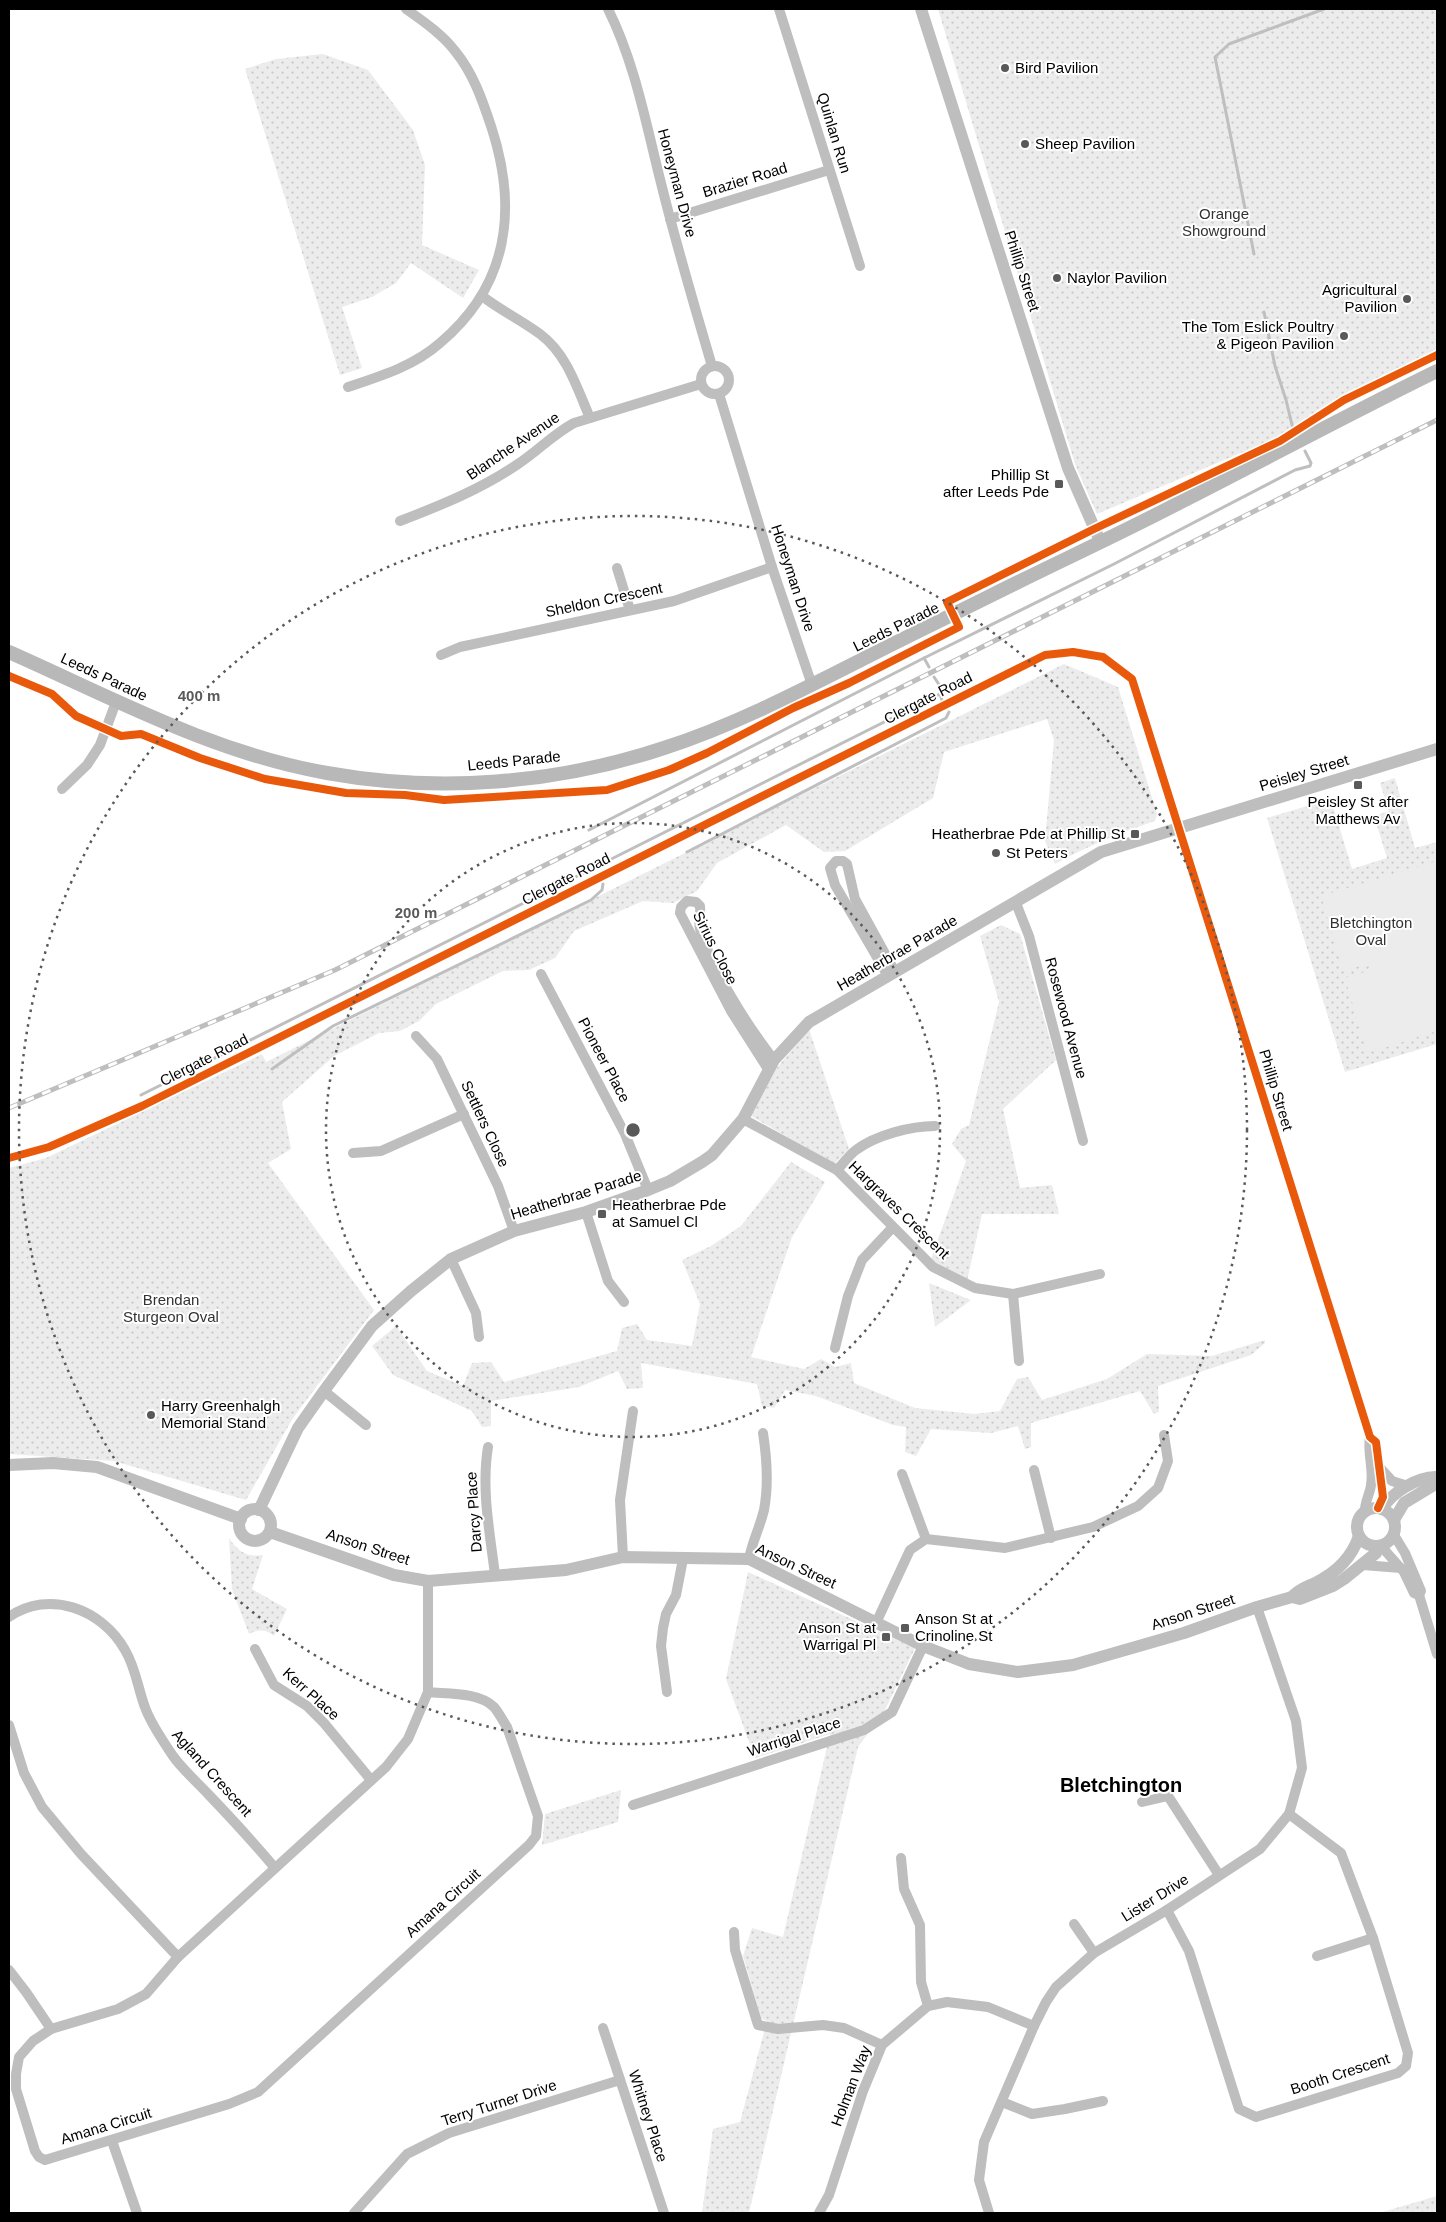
<svg xmlns="http://www.w3.org/2000/svg" width="1446" height="2222" font-family="Arial,sans-serif">
<style>
.park{fill:url(#park-dots)}
.pitch{fill:#ececec}
.lines{fill:none;stroke-linecap:round;stroke-linejoin:round}
.stream{stroke:#bfbfbf;stroke-width:3}
.minor{stroke:#bebebe;stroke-width:10}
.tertiary{stroke:#bebebe;stroke-width:12}
.secondary{stroke:#b8b8b8;stroke-width:14}
.rail-casing{stroke:#bebebe;stroke-width:5}
.rail{stroke:#fff;stroke-width:3;stroke-dasharray:9;stroke-linecap:butt}
.cycleway-casing{stroke:#fff;stroke-width:11}
.cycleway{stroke:#e8590c;stroke-width:8}
.ring{fill:none;stroke:#595959;stroke-width:2.5;stroke-dasharray:2.5 5}
.poi-dot{fill:#595959;stroke:#fff;stroke-width:2}
.labels{text-anchor:middle;stroke-width:4;stroke-linejoin:round;paint-order:stroke}
.poi-label{font-size:15px;fill:#000;stroke:#fff;text-anchor:start}
.street-label{font-size:15px;fill:#000;stroke:#fff}
.park-label{font-size:15px;fill:#333;stroke:#fff}
.district-label{font-size:20px;font-weight:bold;fill:#000;stroke:#fff}
.centre{fill:#595959;stroke:#fff;stroke-width:2.5}
.ring-label{font-size:15px;text-anchor:middle;font-weight:bold;fill:#595959;stroke:#fff;stroke-width:4;stroke-linejoin:round;paint-order:stroke}
</style>
<defs>
<pattern id="park-dots" width="8" height="8" patternUnits="userSpaceOnUse" patternTransform="scale(1.25)"><rect width="8" height="8" fill="#ececec"/><path d="M2 2h.1M6 6h.1" fill="none" stroke="#c9c9c9" stroke-width="1.8" stroke-linecap="round"/></pattern>
</defs>
<rect width="100%" height="100%" fill="#fff"/>
<g class="park">
<polygon points="938,9 1437,9 1437,361 1383,382 1276,438 1097,514 1075,464"/>
<polygon points="323,54 368,70 413,130 425,165 422,245 479,270 463,298 411,263 396,283 372,297 342,307 362,368 340,375 245,69 276,59"/>
<path d="M1064 664 1118 687 1157 814 1155 821C1120 833 1087 846 1055 864L1045 841 1054 740 1047 719 944 752 933 798 845 851 824 852 786 825 717 863 697 891 673 903 643 901 574 931 555 958 529 970 503 971 436 1004 419 1021 400 1031 379 1033 334 1056 282 1102 291 1149 268 1163 374 1310 293 1418 246 1500 114 1461 9 1454V1168L46 1158 262 1054 266 1062Z"/>
<polygon points="1395,778 1415,848 1437,842 1437,1044 1345,1072 1267,818 1331,799 1352,869 1387,858 1374,816 1389,811 1380,783"/>
<polygon points="1001,925 1020,934 1056,1060 1003,1109 1020,1188 1052,1185 1059,1214 982,1214 967,1281 930,1262 966,1161 952,1144 961,1129 969,1125 999,1002 980,936"/>
<polygon points="809,1029 849,1149 834,1164 751,1116 776,1069"/>
<polygon points="791,1162 825,1182 792,1237 751,1357 804,1369 821,1359 835,1367 851,1363 854,1383 915,1408 974,1414 1000,1411 1017,1379 1028,1377 1042,1400 1107,1379 1147,1354 1212,1356 1265,1340 1265,1343 1251,1355 1158,1386 1159,1412 1154,1414 1140,1391 1031,1423 1031,1447 1025,1449 1018,1426 991,1433 931,1429 916,1456 905,1452 906,1427 893,1425 816,1396 785,1390 774,1408 762,1406 757,1384 641,1363 643,1388 627,1389 618,1371 579,1387 491,1401 491,1426 482,1427 472,1411 393,1375 372,1346 396,1326 427,1371 463,1386 472,1363 491,1362 504,1382 617,1351 622,1328 637,1324 647,1340 692,1346 700,1304 682,1260 711,1246 741,1226"/>
<polygon points="929,1283 971,1300 935,1327"/>
<path d="M229 1538C237 1551 248 1558 263 1555L252 1589 287 1609 274 1636C266 1629 258 1629 249 1634L232 1589Z"/>
<polygon points="748,1572 915,1648 885,1710 858,1747 749,2213 702,2213 713,2129 740,2122 767,2021 761,2018 743,1956 752,1928 783,1937 830,1734 755,1758 726,1679"/>
<polygon points="621,1790 618,1822 542,1845 545,1814"/>
<polygon points="1437,2196 1437,2213 1379,2213"/>
</g>
<polygon class="pitch" points="1437,861 1437,1031 1367,1053 1345,978 1371,970 1369,963 1343,971 1321,896"/>
<g class="lines">
<g class="stream">
<polyline points="1254,254 1215,57 1229,44 1324,9"/>
<polyline points="1264,312 1275,366 1286,400 1293,429"/>
<polyline points="929,667 924,658 1114,564 1295,470 1310,466 1311,463 1305,451"/>
<polyline points="934,677 940,686 940,694 942,700"/>
<polyline points="589,830 924,658"/>
<polyline points="687,852 946,718 949,712"/>
<polyline points="272,1069 333,1026 591,900 602,890 603,884"/>
<polyline points="141,1095 940,694"/>
</g>
<g class="minor">
<path d="M608 9C635 63 646 124 661 183 676 244 694 305 712 366"/>
<polyline points="779,9 860,266"/>
<polyline points="670,219 829,170"/>
<path d="M482 296C500 310 521 320 540 334 567 354 577 388 590 418"/>
<circle cx="715" cy="380" r="14"/>
<path d="M348 387C381 376 414 366 440 343 509 285 518 208 491 126 482 99 473 73 455 51 442 34 423 21 406 9"/>
<polyline points="719,394 772,567 812,685"/>
<path d="M400 521C442 505 481 489 518 464 538 451 552 435 574 423L701 384"/>
<polyline points="617,568 630,610"/>
<polyline points="441,655 460,647 674,601 772,567"/>
<polyline points="62,789 87,765 100,745 116,702"/>
<polyline points="1016,903 1029,936 1083,1141"/>
<polyline points="541,974 625,1134 648,1190"/>
<polyline points="888,976 835,885 830,868 836,861 843,861 847,864 855,899 895,972"/>
<polyline points="416,1036 437,1059 498,1186 514,1231"/>
<path d="M768 1069 731 1011 680 913 681 907 687 901 696 902 700 906C701 914 698 922 700 929 713 972 747 1025 774 1060"/>
<polyline points="743,1119 837,1170 933,1267 975,1288 1013,1294 1100,1274"/>
<polyline points="353,1153 381,1151 464,1114"/>
<polyline points="9,1158 49,1147 142,1106 1045,655 1073,652 1103,657 1132,679 1370,1437 1376,1442 1383,1497 1378,1508"/>
<path d="M837 1170C843 1164 849 1155 856 1150 876 1135 911 1126 935 1126"/>
<polyline points="586,1212 608,1281 624,1302"/>
<polyline points="451,1259 476,1313 479,1337"/>
<polyline points="1013,1294 1019,1361"/>
<polyline points="835,1348 848,1296 862,1260 892,1228"/>
<polyline points="324,1391 366,1425"/>
<path d="M488 1447C481 1490 490 1533 495 1575"/>
<polyline points="1381,1469 1392,1481 1408,1486"/>
<polyline points="1034,1470 1051,1538"/>
<polyline points="902,1474 926,1539"/>
<path d="M1365 1512C1364 1503 1370 1494 1371 1485 1374 1469 1367 1453 1370 1437"/>
<polyline points="1394,1535 1405,1553 1421,1591 1419,1595 1437,1654"/>
<polyline points="1381,1546 1404,1572 1414,1593 1419,1595"/>
<polyline points="623,1557 620,1500 633,1411"/>
<path d="M749 1559C752 1542 760 1527 764 1510 769 1484 767 1459 763 1433"/>
<polyline points="1363,1565 1401,1568"/>
<path d="M428 1581V1692L408 1739 386 1767 178 1957 146 1994 118 2009 51 2029 33 2041 19 2057 16 2074V2089L35 2151 39 2157 45 2160 229 2104 258 2092 529 1845 536 1836 538 1816 507 1727C503 1721 499 1713 494 1707 479 1692 448 1694 428 1692"/>
<path d="M9 1617C49 1589 102 1609 125 1650 136 1668 138 1690 146 1710 153 1727 163 1741 173 1756 183 1770 197 1782 209 1795 232 1819 254 1843 275 1868"/>
<polyline points="876,1623 910,1550 926,1539 1005,1548 1093,1527 1138,1506 1158,1488 1168,1461 1164,1435"/>
<polyline points="255,1649 274,1685 307,1706 324,1723 371,1780"/>
<polyline points="667,1692 661,1646 663,1628 666,1614 676,1595 683,1559"/>
<polyline points="9,1725 24,1773 42,1807 81,1854 178,1957"/>
<polyline points="1142,1802 1168,1796 1219,1875"/>
<polyline points="633,1805 864,1730 892,1712 923,1646"/>
<polyline points="901,1858 904,1889 920,1925 921,1982 928,2006"/>
<polyline points="1167,1910 1189,1951 1239,2109 1256,2117 1398,2073 1406,2066 1408,2053 1373,1938 1341,1853 1289,1814"/>
<polyline points="1074,1924 1094,1953"/>
<polyline points="734,1932 735,1950 758,2025 778,2029 823,2025 844,2028 882,2045"/>
<polyline points="1317,1956 1373,1938"/>
<polyline points="9,1970 26,1992 51,2029"/>
<polyline points="603,2028 664,2213"/>
<polyline points="1002,2102 1032,2114 1065,2109 1103,2101"/>
<polyline points="112,2141 137,2213"/>
<polyline points="354,2213 407,2154 449,2133 620,2080"/>
<polyline points="819,2213 829,2195 863,2091 882,2045 928,2006 947,2002 988,2007 1034,2026"/>
<polyline points="989,2213 979,2180 984,2142 1034,2026 1046,2002 1056,1987 1094,1953 1167,1910 1260,1849 1289,1814 1302,1768 1296,1721 1257,1607"/>
</g>
<g class="tertiary">
<polyline points="921,9 1068,468 1100,541"/>
<polyline points="9,1465 53,1463 97,1467 241,1519"/>
<circle cx="1376" cy="1527" r="19"/>
<path d="M1382 1509C1391 1493 1418 1476 1437 1477"/>
<circle cx="255" cy="1525" r="16"/>
<polyline points="259,1510 298,1428 324,1391 372,1326 411,1291 451,1259 514,1231 586,1212 648,1190 670,1181 702,1162 712,1155 743,1119 774,1060 809,1022 1101,852 1437,749"/>
<polyline points="1394,1520 1404,1503 1437,1483"/>
<polyline points="270,1532 394,1575 428,1581 566,1570 623,1557 749,1559 923,1646 969,1664 1018,1672 1073,1665 1184,1633 1257,1607 1292,1597 1300,1599 1333,1586 1344,1579 1376,1553 1378,1546"/>
<path d="M1292 1597C1299 1589 1307 1587 1315 1583 1336 1573 1352 1557 1359 1536"/>
</g>
<path class="secondary" d="M9 652C113 698 213 753 327 773 438 793 556 784 664 748 735 725 802 690 869 656 910 635 952 615 994 594 1054 564 1115 536 1175 505 1262 461 1349 414 1437 371"/>
<defs>
<polyline id="rail" points="9,1108 335,970 1437,420"/>
</defs>
<use href="#rail" class="rail-casing"/>
<use href="#rail" class="rail"/>
<defs>
<g id="cycleway">
<polyline points="9,676 52,694 76,716 121,736 141,734 200,758 265,779 346,793 405,795 444,800 607,790 669,770 707,753 793,708 849,683 959,627 947,602 1094,529 1280,441 1344,400 1437,355"/>
<polyline points="9,1158 49,1147 142,1106 1045,655 1073,652 1103,657 1132,679 1370,1437 1376,1442 1383,1497 1378,1508"/>
</g>
</defs>
<use href="#cycleway" class="cycleway-casing"/>
<use href="#cycleway" class="cycleway"/>
</g>
<g class="ring">
<circle cx="633" cy="1130" r="307"/>
<circle cx="633" cy="1130" r="614"/>
</g>
<g class="poi-dot">
<circle cx="1005" cy="68" r="5"/>
<circle cx="1025" cy="144" r="5"/>
<circle cx="1057" cy="278" r="5"/>
<circle cx="1407" cy="299" r="5"/>
<circle cx="1344" cy="336" r="5"/>
<rect x="1054" y="479" width="10" height="10" rx="2.5"/>
<rect x="1353" y="780" width="10" height="10" rx="2.5"/>
<rect x="1130" y="829" width="10" height="10" rx="2.5"/>
<circle cx="996" cy="853" r="5"/>
<rect x="597" y="1209" width="10" height="10" rx="2.5"/>
<circle cx="151" cy="1415" r="5"/>
<rect x="900" y="1623" width="10" height="10" rx="2.5"/>
<rect x="881" y="1632" width="10" height="10" rx="2.5"/>
</g>
<g class="labels">
<g class="poi-label">
<text x="1015" y="73">Bird Pavilion</text>
<text x="1035" y="149">Sheep Pavilion</text>
<text x="1067" y="283">Naylor Pavilion</text>
<text x="1397" y="295" text-anchor="end">Agricultural<tspan x="1397" dy="17">Pavilion</tspan></text>
<text x="1334" y="332" text-anchor="end">The Tom Eslick Poultry<tspan x="1334" dy="17">&amp; Pigeon Pavilion</tspan></text>
<text x="1049" y="480" text-anchor="end">Phillip St<tspan x="1049" dy="17">after Leeds Pde</tspan></text>
<text x="1358" y="807" text-anchor="middle">Peisley St after<tspan x="1358" dy="17">Matthews Av</tspan></text>
<text x="1125" y="839" text-anchor="end">Heatherbrae Pde at Phillip St</text>
<text x="1006" y="858">St Peters</text>
<text x="612" y="1210">Heatherbrae Pde<tspan x="612" dy="17">at Samuel Cl</tspan></text>
<text x="161" y="1411">Harry Greenhalgh<tspan x="161" dy="17">Memorial Stand</tspan></text>
<text x="915" y="1624">Anson St at<tspan x="915" dy="17">Crinoline St</tspan></text>
<text x="876" y="1633" text-anchor="end">Anson St at<tspan x="876" dy="17">Warrigal Pl</tspan></text>
</g>
<g class="street-label">
<text transform="translate(834 133) rotate(73)" y="5">Quinlan Run</text>
<text transform="translate(745 180) rotate(-17)" y="5">Brazier Road</text>
<text transform="translate(677 183) rotate(75)" y="5">Honeyman Drive</text>
<text transform="translate(1022 271) rotate(72)" y="5">Phillip Street</text>
<text transform="translate(513 446) rotate(-34)" y="5">Blanche Avenue</text>
<text transform="translate(793 578) rotate(72)" y="5">Honeyman Drive</text>
<text transform="translate(604 600) rotate(-12)" y="5">Sheldon Crescent</text>
<text transform="translate(896 627) rotate(-26)" y="5">Leeds Parade</text>
<text transform="translate(104 677) rotate(25)" y="5">Leeds Parade</text>
<text transform="translate(928 698) rotate(-27)" y="5">Clergate Road</text>
<text transform="translate(514 761) rotate(-6)" y="5">Leeds Parade</text>
<text transform="translate(1304 773) rotate(-17)" y="5">Peisley Street</text>
<text transform="translate(566 879) rotate(-27)" y="5">Clergate Road</text>
<text transform="translate(715 948) rotate(63)" y="5">Sirius Close</text>
<text transform="translate(897 953) rotate(-30)" y="5">Heatherbrae Parade</text>
<text transform="translate(1066 1018) rotate(75)" y="5">Rosewood Avenue</text>
<text transform="translate(204 1060) rotate(-27)" y="5">Clergate Road</text>
<text transform="translate(604 1060) rotate(62)" y="5">Pioneer Place</text>
<text transform="translate(1276 1090) rotate(73)" y="5">Phillip Street</text>
<text transform="translate(485 1124) rotate(65)" y="5">Settlers Close</text>
<text transform="translate(576 1195) rotate(-17)" y="5">Heatherbrae Parade</text>
<text transform="translate(899 1210) rotate(44)" y="5">Hargraves Crescent</text>
<text transform="translate(474 1512) rotate(-94)" y="5">Darcy Place</text>
<text transform="translate(368 1547) rotate(18)" y="5">Anson Street</text>
<text transform="translate(796 1566) rotate(25)" y="5">Anson Street</text>
<text transform="translate(1193 1612) rotate(-18)" y="5">Anson Street</text>
<text transform="translate(311 1694) rotate(42)" y="5">Kerr Place</text>
<text transform="translate(794 1737) rotate(-18)" y="5">Warrigal Place</text>
<text transform="translate(212 1773) rotate(48)" y="5">Agland Crescent</text>
<text transform="translate(1155 1898) rotate(-32)" y="5">Lister Drive</text>
<text transform="translate(443 1903) rotate(-42)" y="5">Amana Circuit</text>
<text transform="translate(1340 2074) rotate(-18)" y="5">Booth Crescent</text>
<text transform="translate(851 2086) rotate(-69)" y="5">Holman Way</text>
<text transform="translate(499 2103) rotate(-18)" y="5">Terry Turner Drive</text>
<text transform="translate(648 2116) rotate(72)" y="5">Whitney Place</text>
<text transform="translate(106 2126) rotate(-17)" y="5">Amana Circuit</text>
</g>
<g class="park-label">
<text x="1224" y="219">Orange<tspan x="1224" dy="17">Showground</tspan></text>
<text x="1371" y="928">Bletchington<tspan x="1371" dy="17">Oval</tspan></text>
<text x="171" y="1305">Brendan<tspan x="171" dy="17">Sturgeon Oval</tspan></text>
</g>
<g class="district-label">
<text x="1121" y="1792">Bletchington</text>
</g>
</g>
<circle cx="633" cy="1130" r="8" class="centre"/>
<g class="ring-label">
<text x="199" y="701">400 m</text>
<text x="416" y="918">200 m</text>
</g>
<rect width="1446" height="2222" fill="none" stroke="#000000" stroke-width="20"/>
</svg>
